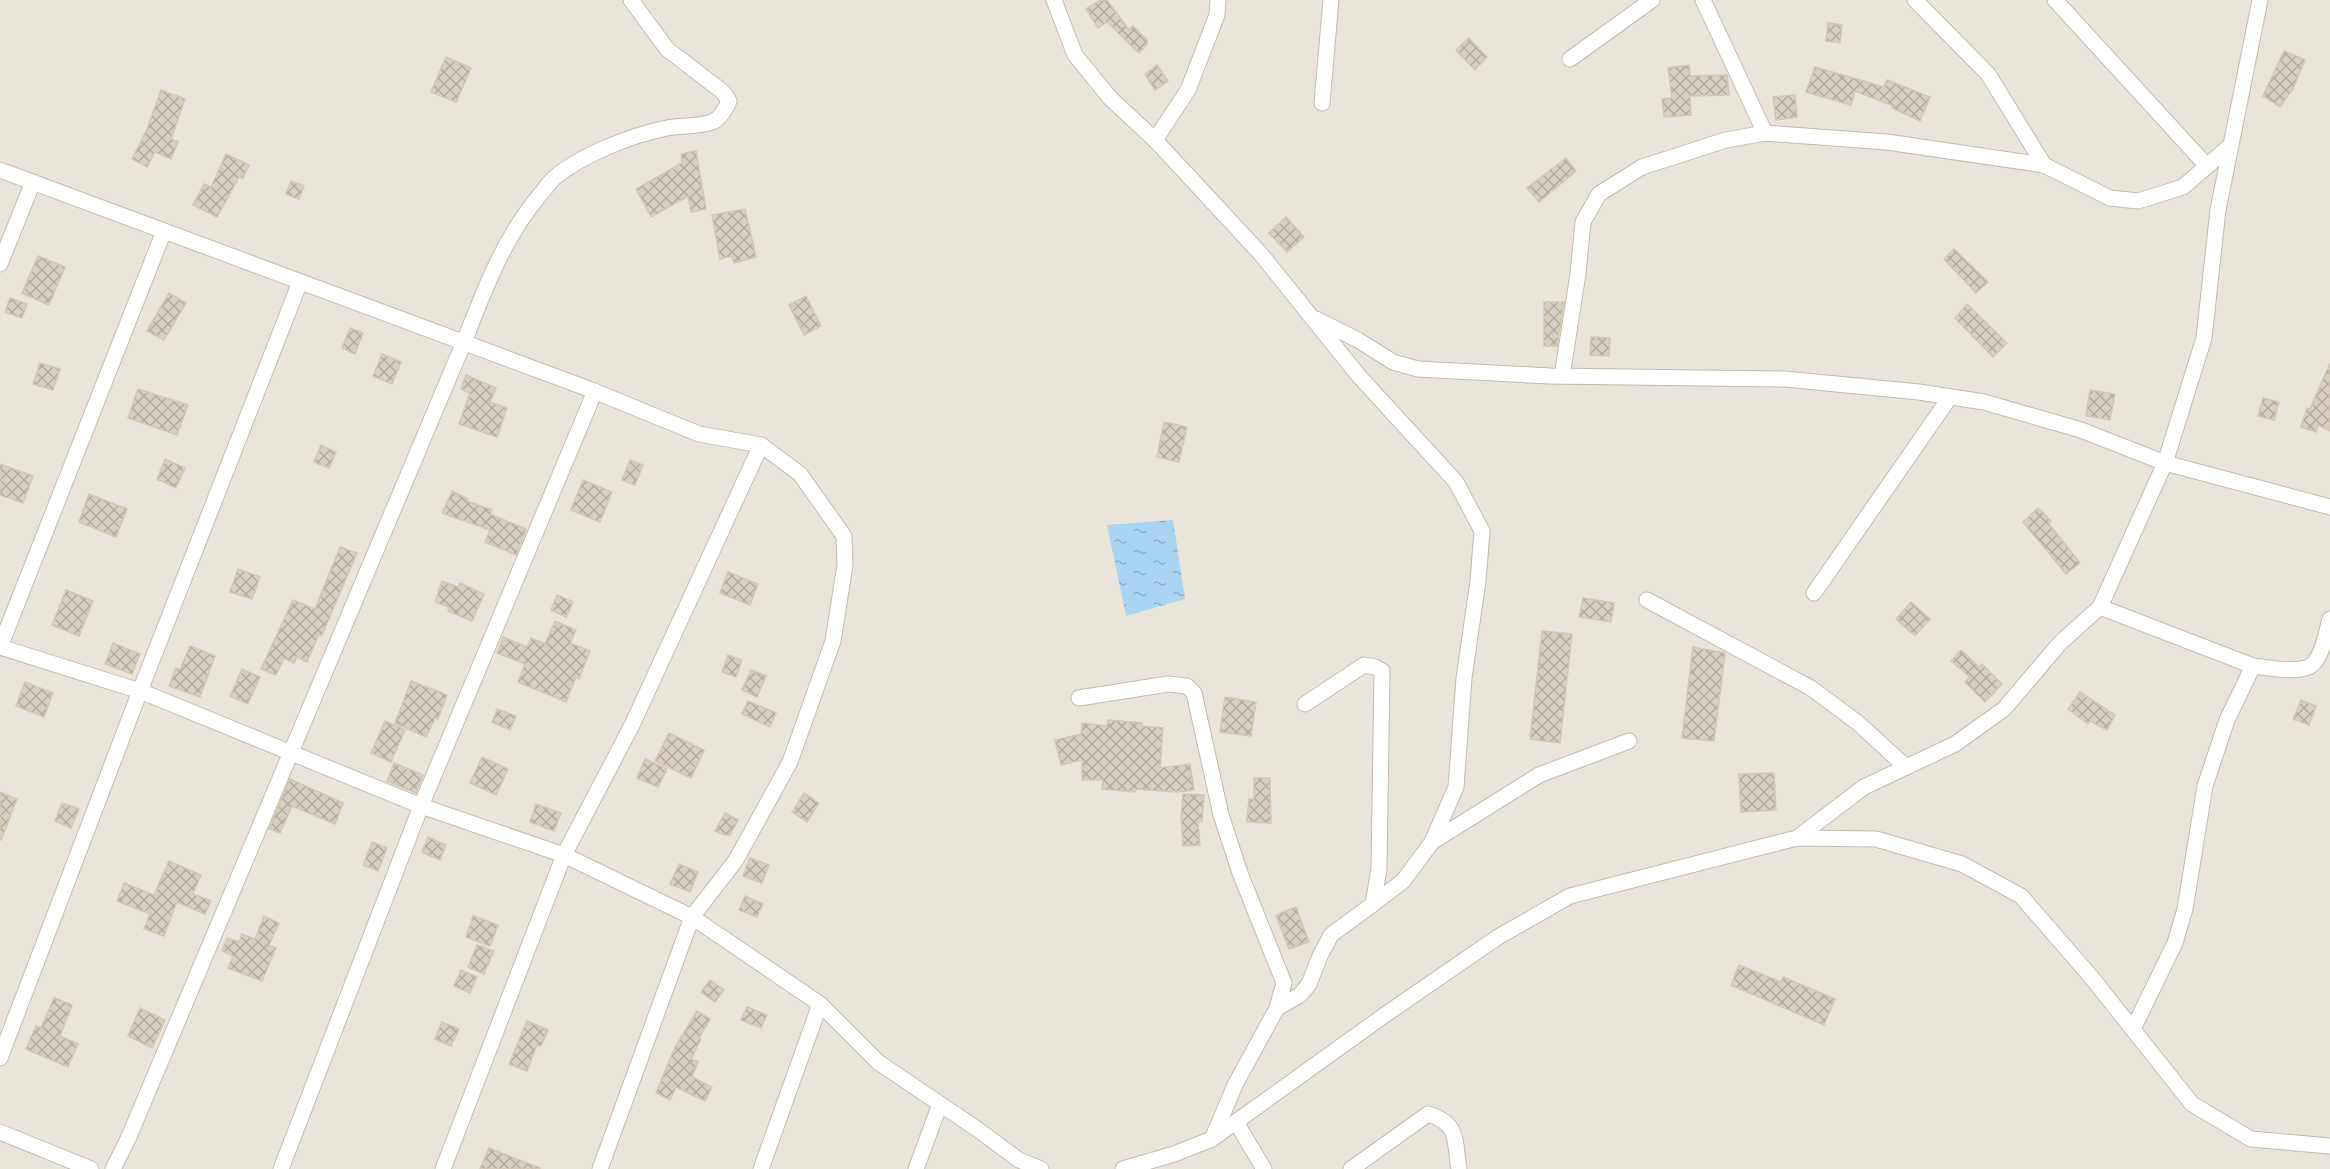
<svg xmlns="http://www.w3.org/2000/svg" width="2330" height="1169" font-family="'Fira Sans Condensed',sans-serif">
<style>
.residential{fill:#eae5da}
.water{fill:url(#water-ripples)}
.building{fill:url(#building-cross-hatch);stroke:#d3c7b4;stroke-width:1.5}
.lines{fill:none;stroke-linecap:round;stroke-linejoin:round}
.minor-casing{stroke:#c2bbae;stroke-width:17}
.minor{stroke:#fff;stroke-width:15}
</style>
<defs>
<pattern id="water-ripples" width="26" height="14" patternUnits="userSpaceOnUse" patternTransform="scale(1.5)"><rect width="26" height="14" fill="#a9d4f2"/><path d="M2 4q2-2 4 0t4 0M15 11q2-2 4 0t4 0" fill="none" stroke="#8caec5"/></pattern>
<pattern id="building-cross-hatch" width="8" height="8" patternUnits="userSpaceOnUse" patternTransform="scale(1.5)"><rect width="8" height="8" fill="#d8cfc1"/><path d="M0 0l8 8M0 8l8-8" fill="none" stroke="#b1aa9e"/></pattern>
</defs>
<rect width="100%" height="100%" fill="#f6f3ec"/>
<rect class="residential" x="0" y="0" width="2330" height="1169"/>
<polygon class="water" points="1173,520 1185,599 1126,616 1107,525"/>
<g class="building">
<polygon points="1100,0 1107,0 1129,30 1133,26 1147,40 1147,45 1139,53 1107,22 1098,28 1086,9"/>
<polygon points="1828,23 1842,25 1840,43 1826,41"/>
<polygon points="1469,38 1487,57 1475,70 1456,50"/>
<polygon points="2284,51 2305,60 2293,89 2280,107 2263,96"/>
<polygon points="446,57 471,68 456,102 431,92"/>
<polygon points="1157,65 1168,81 1155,90 1145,74"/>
<polygon points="1689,65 1690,76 1727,75 1729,95 1690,96 1691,115 1664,117 1662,99 1672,98 1668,68"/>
<polygon points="1815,67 1884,87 1887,80 1930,97 1920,121 1892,108 1893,106 1855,91 1851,105 1806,92"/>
<polygon points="161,90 185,99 171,139 178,142 171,159 155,152 147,167 132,159 147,129"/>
<polygon points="1795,95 1797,117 1776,120 1773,97"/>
<polygon points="696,151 706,209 691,212 688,196 651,217 636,189 682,163 681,154"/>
<polygon points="226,154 249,165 243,178 239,177 217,217 193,205 204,184 211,187"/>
<polygon points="1566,158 1576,171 1539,202 1527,188"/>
<polygon points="291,181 304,186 299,199 286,194"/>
<polygon points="745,209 756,257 734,263 732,256 720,259 712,215"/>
<polygon points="1286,217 1304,237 1287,252 1269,233"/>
<polygon points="1954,249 1988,282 1976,293 1944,259"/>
<polygon points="38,256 65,267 49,305 22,293"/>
<polygon points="169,293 186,303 164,340 147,331"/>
<polygon points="806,296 821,326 804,335 789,305"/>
<polygon points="10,298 27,304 22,318 5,312"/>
<polygon points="1544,302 1564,302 1557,346 1544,346"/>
<polygon points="1967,304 2007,343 1993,357 1955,318"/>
<polygon points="350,328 363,333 355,354 342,348"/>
<polygon points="1591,337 1610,338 1609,356 1590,355"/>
<polygon points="382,354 401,362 392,384 373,376"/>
<polygon points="40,363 60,369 53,390 33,384"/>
<polygon points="2330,363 2330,431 2318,425 2316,432 2301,427 2307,408 2310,409"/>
<polygon points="466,375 496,388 490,402 507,408 497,437 459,424 470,393 461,389"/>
<polygon points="138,389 188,405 177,435 128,418"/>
<polygon points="2090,390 2115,394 2110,420 2086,416"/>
<polygon points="2263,398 2279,402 2274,420 2258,416"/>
<polygon points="1164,422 1187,427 1179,462 1157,457"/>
<polygon points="321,445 336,452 329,468 314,462"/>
<polygon points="165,459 185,468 176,488 157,479"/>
<polygon points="630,460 643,465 635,485 622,480"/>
<polygon points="0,464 33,476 23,503 0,495"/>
<polygon points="583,480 612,492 600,522 571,510"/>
<polygon points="452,491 468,499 467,501 492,510 490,514 526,529 516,555 485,542 490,530 442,513"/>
<polygon points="89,494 127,509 116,537 79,522"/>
<polygon points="2038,508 2051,521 2049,524 2080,563 2066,574 2023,522"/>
<polygon points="340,547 357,553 322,635 319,634 307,662 297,657 294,663 284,658 276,675 261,669 293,600 315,609"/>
<polygon points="238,569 260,577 252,599 230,592"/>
<polygon points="728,572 758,584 750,605 720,593"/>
<polygon points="442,581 458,587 460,583 484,594 472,621 448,611 449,607 435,602"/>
<polygon points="66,590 93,601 79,636 52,625"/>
<polygon points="557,595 573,602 566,617 551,610"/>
<polygon points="1583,598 1614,603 1611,622 1579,617"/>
<polygon points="1911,602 1930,619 1915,636 1896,619"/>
<polygon points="555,621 576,630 570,643 590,651 579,679 576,677 566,702 518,682 525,664 497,653 503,637 527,647 531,638 545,644"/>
<polygon points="1542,631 1572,634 1560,743 1530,739"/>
<polygon points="113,643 140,654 132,674 105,664"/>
<polygon points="190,646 215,656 200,697 169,686 176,668 180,670"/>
<polygon points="1693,647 1725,653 1714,741 1682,738"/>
<polygon points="1961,650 1979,667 1982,664 2002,684 1985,702 1965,682 1970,677 1951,661"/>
<polygon points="728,655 742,660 736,677 722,672"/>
<polygon points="242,669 260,677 248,704 230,696"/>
<polygon points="751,670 766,676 757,697 742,690"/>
<polygon points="411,681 447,695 438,719 435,718 426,737 395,723"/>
<polygon points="25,682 53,693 44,717 16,706"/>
<polygon points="2080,692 2115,715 2107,730 2090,721 2088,724 2068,709"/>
<polygon points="1225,697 1256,702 1251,736 1220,732"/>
<polygon points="2301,700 2316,706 2309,725 2293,719"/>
<polygon points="748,701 776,713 770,727 742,714"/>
<polygon points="497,709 516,716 510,730 492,722"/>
<polygon points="1108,720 1142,723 1142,726 1163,728 1160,768 1190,764 1194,790 1177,792 1136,789 1135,792 1102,789 1103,780 1082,780 1082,760 1061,765 1055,740 1081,734 1082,723 1107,726"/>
<polygon points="385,721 405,730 391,762 371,753"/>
<polygon points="669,733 704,750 691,778 655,761"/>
<polygon points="482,757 508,769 496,795 470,783"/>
<polygon points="645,759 667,769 658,787 637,778"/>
<polygon points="394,763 423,775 416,793 387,781"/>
<polygon points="1774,773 1776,810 1741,812 1739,774"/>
<polygon points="1254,778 1270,778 1271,823 1247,822 1249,799 1254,799"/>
<polygon points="290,779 343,803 335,824 292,806 280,833 269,829"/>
<polygon points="0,792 17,799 1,840 0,840"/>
<polygon points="804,793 819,803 807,822 792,812"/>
<polygon points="1183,794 1204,795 1202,822 1198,822 1200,845 1183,846 1181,817"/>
<polygon points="62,803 79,809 71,828 55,821"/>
<polygon points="536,804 561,813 554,831 530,822"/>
<polygon points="725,813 738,820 730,835 724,835 715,831"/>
<polygon points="428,837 446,845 440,860 422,852"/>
<polygon points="372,842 387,848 378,871 363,865"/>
<polygon points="750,858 769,865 762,883 743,876"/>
<polygon points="169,861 201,875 193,894 211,901 205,914 177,902 164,936 144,929 150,914 117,901 124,883 154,895"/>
<polygon points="679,864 698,872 690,892 670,884"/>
<polygon points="745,896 763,904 757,917 739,910"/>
<polygon points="1296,907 1309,942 1289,949 1276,915"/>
<polygon points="264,916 279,923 269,945 276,948 262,981 228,968 233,956 222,951 227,938 239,942 242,934 255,939"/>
<polygon points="473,916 498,925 490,946 466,937"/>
<polygon points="477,945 494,951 484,974 468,967"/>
<polygon points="1739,965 1781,982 1783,977 1835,999 1824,1025 1731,985"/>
<polygon points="461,970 477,977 470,993 454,986"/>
<polygon points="710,980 724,990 715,1002 701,992"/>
<polygon points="54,998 72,1005 60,1036 78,1044 68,1067 26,1049 36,1026 41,1028"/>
<polygon points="747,1007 767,1015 761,1028 741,1020"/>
<polygon points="140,1008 165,1020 152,1048 128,1036"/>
<polygon points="697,1011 710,1019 699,1038 701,1039 691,1059 698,1062 692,1077 712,1087 705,1101 676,1087 670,1100 656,1093 675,1047"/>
<polygon points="527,1021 548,1030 541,1046 537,1045 527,1071 509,1064"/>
<polygon points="442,1022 459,1029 451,1046 435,1039"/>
<polygon points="489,1148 540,1168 540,1169 480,1169"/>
</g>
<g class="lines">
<defs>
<g id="minor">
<polyline points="1054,0 1075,55 1110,98 1155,140 1260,253 1358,375 1456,482 1482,531 1478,581 1464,678 1456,787 1432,842 1403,881 1373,904"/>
<polyline points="1703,0 1765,133"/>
<polyline points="1915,0 1988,74 2044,165 2110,198 2138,201 2183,187 2231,145"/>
<polyline points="2055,0 2207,166"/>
<polyline points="1570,59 1652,0"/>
<polyline points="1322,103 1331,0"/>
<polyline points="1155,140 1188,90 1217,15 1218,0"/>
<polyline points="0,170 589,389 699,434 761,445 800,474 844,536 845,565 833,641 790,762 736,860 692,917 600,1169"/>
<polyline points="0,264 33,182"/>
<polyline points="1316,319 1358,340 1393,362 1418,369 1550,376 1785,379 1919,392 1984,402 2081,430 2165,463 2330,507"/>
<polyline points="1562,376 1578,274 1583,222 1599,194 1642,167 1726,140 1765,133 1887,142 2044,165"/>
<polyline points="1814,593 1950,397"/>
<polyline points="1647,600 1811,688 1858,723 1906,767"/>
<polyline points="2100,607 2253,666"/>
<polyline points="0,647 140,691 421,806 564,855 692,917 820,1004 878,1062 977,1129 1019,1160 1041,1169"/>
<polyline points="0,647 164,231"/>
<polyline points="1079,698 1168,684 1187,686 1194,693 1221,815 1240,873 1284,983 1277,1008 1235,1085 1213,1137"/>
<polyline points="1797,838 1864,787 1955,744 2004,709 2060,643 2100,607 2165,463 2204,338 2218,210 2260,0"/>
<polyline points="1432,842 1539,775 1629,741"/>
<polyline points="1277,1008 1300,995 1309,984 1320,956 1331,935 1373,904 1379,869 1382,671 1375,667 1364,665 1305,704"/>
<path d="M2133 1029 2175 943 2185 909 2205 786 2227 720 2253 666C2267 667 2302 675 2313 664 2323 654 2326 633 2330 619"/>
<polyline points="0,1058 140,691 300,282"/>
<polyline points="1236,1122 1264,1169"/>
<polyline points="0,1132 91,1169"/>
<path d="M113 1169 128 1139 464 342C484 291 503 239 539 196 544 190 549 183 554 178 581 155 632 135 667 128 681 125 699 127 712 122 720 119 726 108 729 101L723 92 667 49 631 0"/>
<polyline points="281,1169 421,806 595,391"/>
<polyline points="443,1169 564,855 632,725 761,445"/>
<polyline points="761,1169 820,1004"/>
<polyline points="916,1169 940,1104"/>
<polyline points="1123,1169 1174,1154 1212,1139 1389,1012 1498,937 1570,896 1797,838 1876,839 1962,864 2021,896 2092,978 2192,1104 2251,1139 2330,1146"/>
<path d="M1351 1169 1428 1114C1460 1124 1454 1140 1459 1169"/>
</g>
</defs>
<use href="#minor" class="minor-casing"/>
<use href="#minor" class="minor"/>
</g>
</svg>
